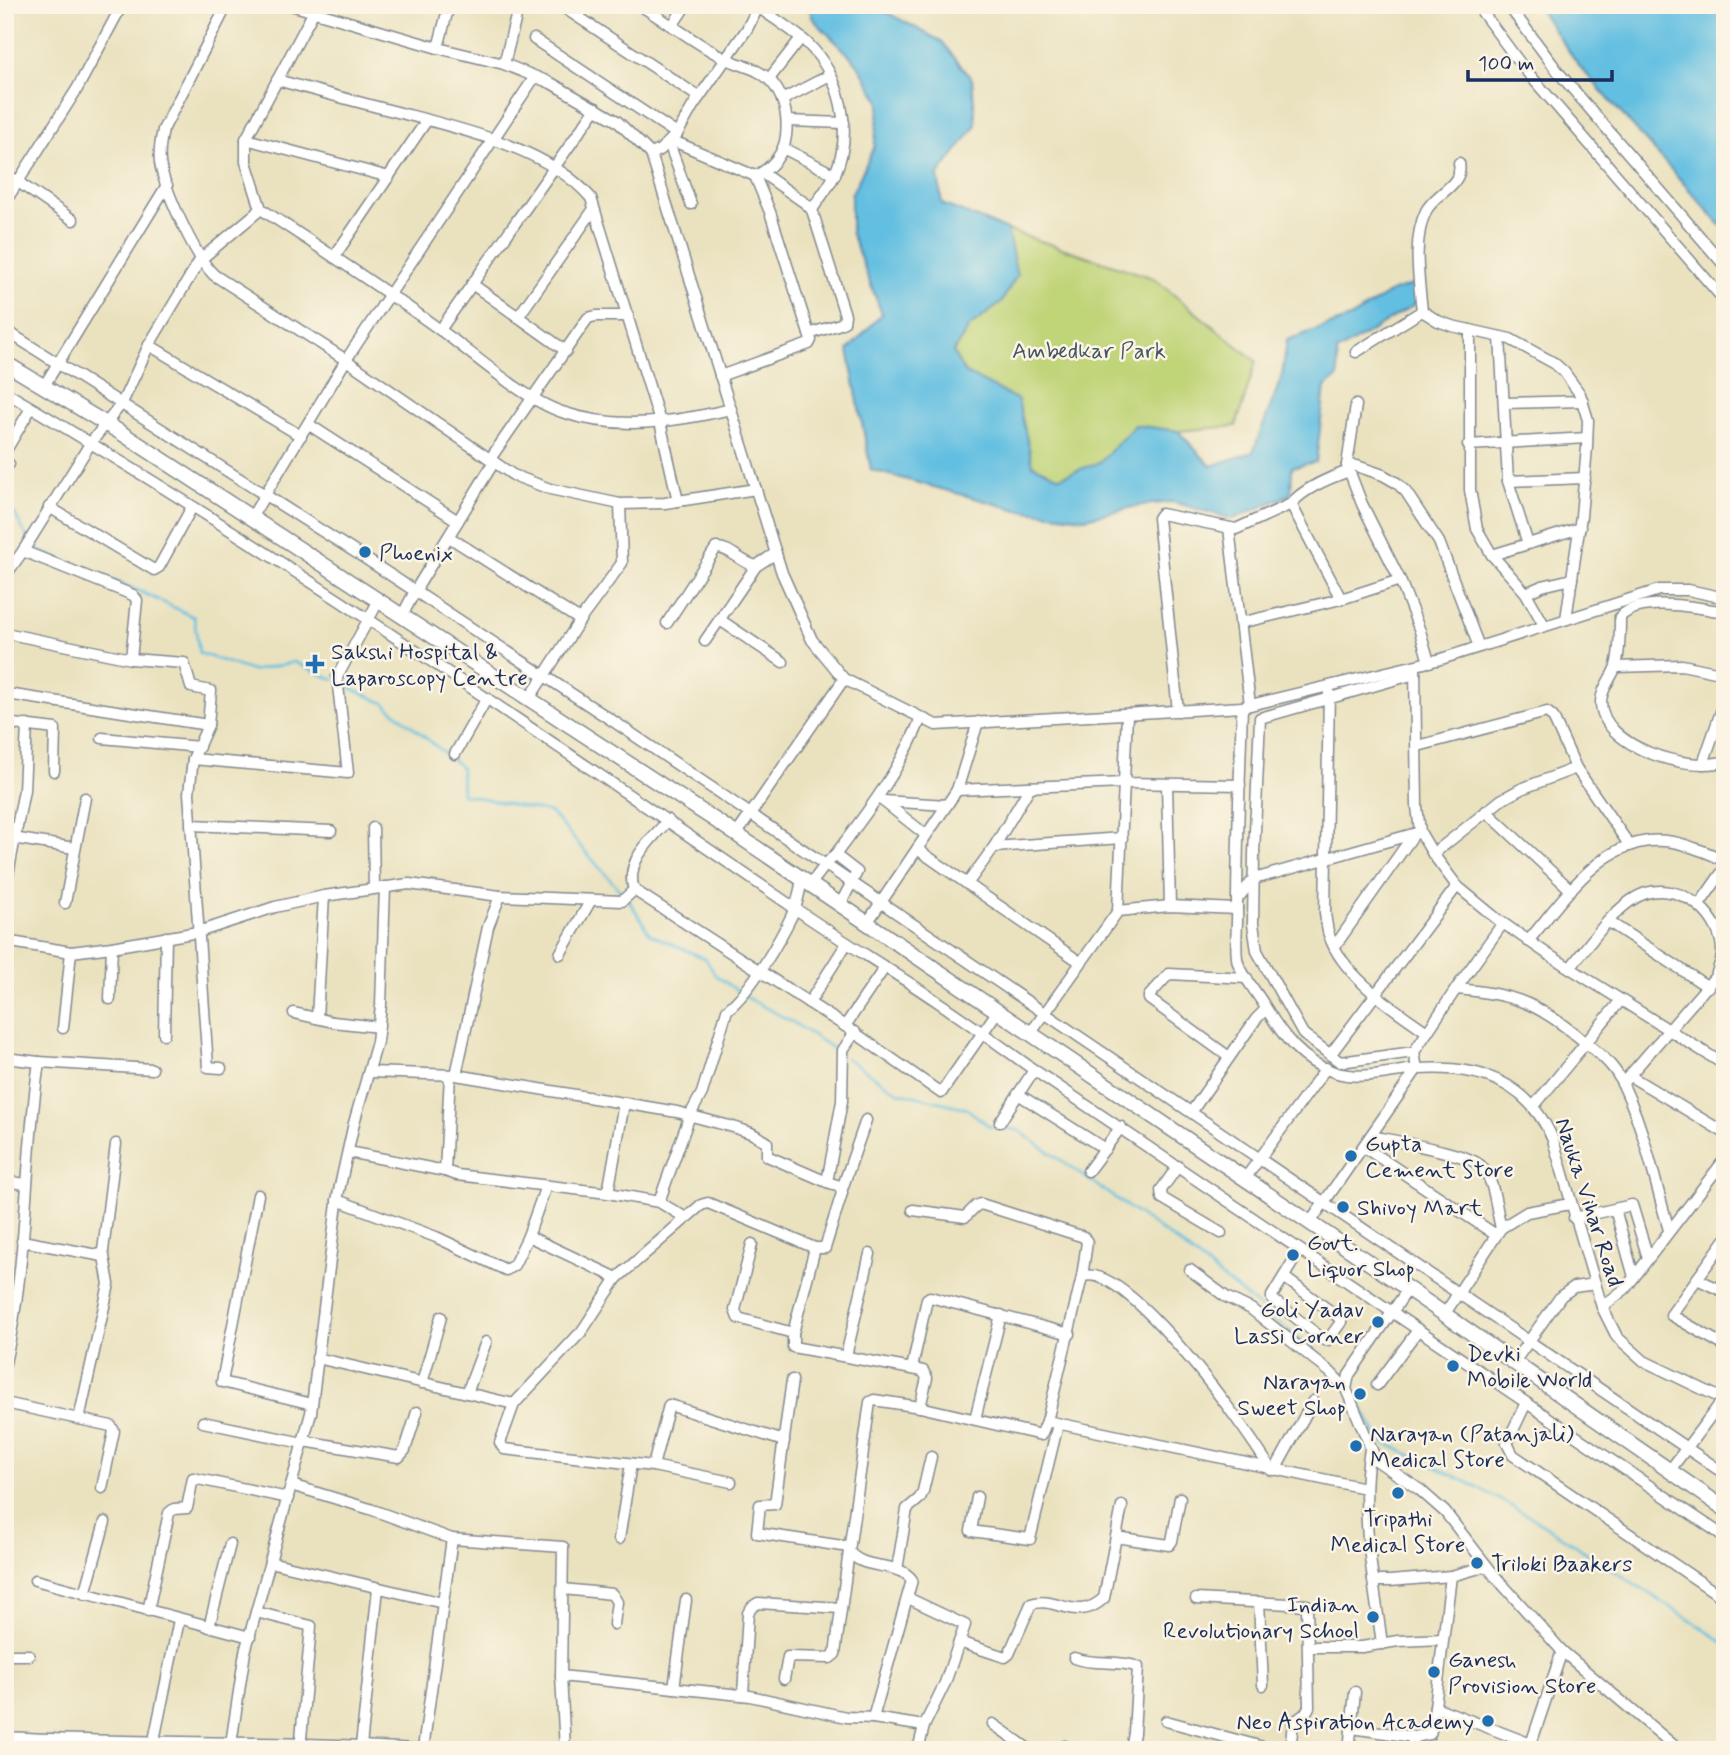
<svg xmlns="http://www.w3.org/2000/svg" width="1730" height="1755" font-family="Mynerve,sans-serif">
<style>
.green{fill:#c0d478;stroke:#6e826b;stroke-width:2}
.water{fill:#64bfe1;stroke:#4077a0;stroke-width:2}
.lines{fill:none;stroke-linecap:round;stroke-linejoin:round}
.stream{stroke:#64bfe1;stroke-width:2.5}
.minor-casing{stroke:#82888e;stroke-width:13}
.major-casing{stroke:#82888e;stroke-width:17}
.minor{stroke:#fff;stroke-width:10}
.major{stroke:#fff;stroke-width:14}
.poi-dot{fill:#1f6fb2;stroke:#fcf5e5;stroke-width:2.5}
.labels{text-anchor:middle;stroke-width:5;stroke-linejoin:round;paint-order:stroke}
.park-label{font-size:23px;fill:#445864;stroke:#fcf5e5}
.poi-label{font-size:23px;fill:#1b2f5e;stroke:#fcf5e5;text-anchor:start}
.street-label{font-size:23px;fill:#1b2f5e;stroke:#fcf5e5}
</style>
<rect width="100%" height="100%" fill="#fcf5e5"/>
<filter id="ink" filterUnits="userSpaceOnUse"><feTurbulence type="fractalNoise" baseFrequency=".0143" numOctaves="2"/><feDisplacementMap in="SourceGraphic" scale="14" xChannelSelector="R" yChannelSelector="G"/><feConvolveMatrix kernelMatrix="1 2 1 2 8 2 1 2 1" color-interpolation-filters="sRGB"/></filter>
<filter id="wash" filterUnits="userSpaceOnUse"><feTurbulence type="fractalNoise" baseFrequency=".00686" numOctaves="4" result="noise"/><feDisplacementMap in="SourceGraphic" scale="28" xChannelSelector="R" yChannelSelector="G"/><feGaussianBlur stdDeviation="1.57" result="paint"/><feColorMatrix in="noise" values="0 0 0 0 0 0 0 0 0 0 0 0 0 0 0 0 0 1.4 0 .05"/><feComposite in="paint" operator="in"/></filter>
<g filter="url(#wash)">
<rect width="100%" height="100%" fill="#eae2bf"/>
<polygon class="green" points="1007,230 1153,278 1256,361 1236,426 1178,431 1135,425 1100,462 1060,477 1044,475 1033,465 1018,429 1017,400 964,372 953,352 969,327 1001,303"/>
<g class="water">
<polygon points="808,5 879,5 886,12 941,41 972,79 976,125 938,176 942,204 1007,230 1017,275 1001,303 969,327 953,352 964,372 1018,400 1033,465 1060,477 1100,462 1135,425 1178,431 1211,466 1253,452 1282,376 1287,340 1350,318 1391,292 1412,285 1420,293 1414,305 1337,352 1338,377 1325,387 1316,462 1292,467 1291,494 1233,519 1173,502 1142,505 1085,518 1018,510 871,470 848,350 882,314 851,233 851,195 874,148 880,102 857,63 813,19"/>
<polygon points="1536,5 1725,5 1725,230 1580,67"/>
</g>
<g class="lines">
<g class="stream">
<polyline points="5,507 15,514 28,539"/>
<polyline points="32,544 40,551 139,591 194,617 199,653 252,671 294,662 334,680"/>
<polyline points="340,683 384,703 461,767 462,794 551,813 623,894"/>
<polyline points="628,899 650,934 706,959 715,975 739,992"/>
<polyline points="744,996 794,1023 841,1054"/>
<polyline points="846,1058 898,1092 966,1108 989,1126 1018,1130 1176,1241 1344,1375"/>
<polyline points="1350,1384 1379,1440 1477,1487 1538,1521 1725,1643"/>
</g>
</g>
</g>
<g filter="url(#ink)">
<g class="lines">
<defs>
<g id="minor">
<path d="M227 5 163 130C160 143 158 156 161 168 167 194 195 257 214 275L346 360 513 475 550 489 620 504 665 503 756 489"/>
<polyline points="291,5 438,48 504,64 551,83 617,121 651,154 782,573 812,640 844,679 936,725 1242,707 1441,659 1659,590 1688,590 1725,598"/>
<polyline points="560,5 699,97"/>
<polyline points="640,5 672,26 686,5"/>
<polyline points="1477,5 1522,66 1725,301"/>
<polyline points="1508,5 1559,73 1725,266"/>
<path d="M759 8C775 19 793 30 807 43 841 76 854 130 835 174 830 186 819 198 812 210"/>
<path d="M672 26C690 37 708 51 727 59 737 64 748 66 757 71 781 83 789 111 786 136 784 154 771 169 755 176"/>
<polyline points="534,39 677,134"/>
<polyline points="438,48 449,5"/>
<polyline points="504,64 519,5"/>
<polyline points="769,79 801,38"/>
<path d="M277 80C317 91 357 102 397 112 458 128 549 148 591 198L660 422 678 501"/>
<polyline points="782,100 830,75"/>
<polyline points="788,121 844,123"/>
<polyline points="246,139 389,177"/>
<polyline points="671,140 755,176 770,212 811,340 809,344 720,376"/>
<polyline points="669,143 691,204"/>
<polyline points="783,148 835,175"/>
<polyline points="651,154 660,150 677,134 693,106 747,29 759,5"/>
<polyline points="5,173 73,220"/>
<polyline points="762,173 805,203 812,210 845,315 844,322 840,324 809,334"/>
<polyline points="5,202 77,89 122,5"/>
<path d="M261 209C322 249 384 289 443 332 476 356 525 400 562 412 617 431 676 422 731 409"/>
<polyline points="334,257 427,120"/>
<polyline points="472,284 566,351"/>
<path d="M1422 311C1419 280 1412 240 1426 211 1435 193 1464 185 1459 163"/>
<polyline points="518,317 594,209"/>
<polyline points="5,330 363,557 616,723 1725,1474"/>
<polyline points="440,330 596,108"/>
<polyline points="1470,330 1470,490 1477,529 1492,555 1526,593 1544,625"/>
<polyline points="1500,337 1508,481 1528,544"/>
<polyline points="149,345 301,436"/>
<polyline points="1356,352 1422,311 1438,321 1452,326 1510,339 1554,363 1564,372 1580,394 1588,420 1587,447 1581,516 1566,619"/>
<polyline points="44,386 167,185"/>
<path d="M5 392C276 551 534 730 793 907 840 940 890 969 938 1002 971 1024 1002 1047 1034 1070L1725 1537"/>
<polyline points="1505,403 1583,401"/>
<polyline points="1356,405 1347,465 1362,504 1400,580 1420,631 1429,662"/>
<polyline points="308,424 458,521"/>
<polyline points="1468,445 1587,438"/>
<polyline points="5,452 31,408"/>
<polyline points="490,459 588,318 596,316 628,316"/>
<polyline points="5,462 9,464"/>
<polyline points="1347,465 1357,466 1383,475 1397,483 1406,492 1439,542 1479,647"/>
<polyline points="1508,481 1585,478"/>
<polyline points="1291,504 1341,599"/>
<polyline points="49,507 154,570 159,567 192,507"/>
<polyline points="251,518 346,360 534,78"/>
<polyline points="1229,528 1250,705"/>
<polyline points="449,537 580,620"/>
<polyline points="23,551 133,595 137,600 131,659"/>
<polyline points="1492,555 1580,528"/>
<polyline points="5,576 23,551 90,444 122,403 149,345 200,260 261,209 246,162 246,139 314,11"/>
<polyline points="1526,593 1542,586 1572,579"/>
<path d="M1725 612C1698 608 1641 595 1620 617 1620 633 1620 651 1616 666 1612 678 1602 687 1601 701 1600 747 1689 773 1725 761"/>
<polyline points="402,616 415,591 494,462"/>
<polyline points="720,620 783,662"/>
<path d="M667 623 716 548C730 547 741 563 756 566L776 553"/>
<polyline points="1240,623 1341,599 1400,580"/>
<polyline points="5,633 131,659 184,663 191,687 211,691 208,725 193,759 189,793 208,1067 221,1068"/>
<polyline points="705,641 756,566"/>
<polyline points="1616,667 1682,665 1725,674"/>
<polyline points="1415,668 1417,806 1420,832 1433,854 1457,886 1497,919 1549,955 1725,1065"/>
<polyline points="1415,674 1260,718 1254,854 1253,924 1257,951 1303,1034 1340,1062 1414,1052 1456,989 1503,923"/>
<path d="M1329 692 1325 913C1326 920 1327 929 1329 935 1343 977 1393 1008 1427 1032"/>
<polyline points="7,694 208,725"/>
<polyline points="529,699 580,620 622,563 620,504"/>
<path d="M1242 707C1240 774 1237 842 1237 909 1238 923 1234 950 1238 963 1244 978 1258 994 1266 1008 1282 1035 1302 1062 1334 1072 1361 1081 1391 1071 1418 1069 1478 1065 1528 1081 1553 1140L1602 1307 1617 1337 1644 1361 1725 1400"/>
<path d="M1178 711 1158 518 1161 514 1236 529 1291 504C1304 488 1329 478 1349 471"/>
<polyline points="1127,714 1124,783 1240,785"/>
<polyline points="5,723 55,729 54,771"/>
<polyline points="102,738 199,747"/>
<polyline points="1418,746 1547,712 1553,717 1576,768 1630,846"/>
<polyline points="455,754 487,698"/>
<polyline points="193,759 348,773 337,677 379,600"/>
<polyline points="1703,764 1725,700"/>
<polyline points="1167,784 1170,906"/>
<polyline points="957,790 1124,783 1118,911 1030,1034"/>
<polyline points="883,801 947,805"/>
<polyline points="883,801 926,835"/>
<polyline points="1486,811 1571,890"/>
<polyline points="191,825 331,831"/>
<polyline points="373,828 374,888"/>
<polyline points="736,835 844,679"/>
<polyline points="13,838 74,848"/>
<polyline points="994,847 1122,838"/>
<polyline points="917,849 1080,962"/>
<polyline points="1433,854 1501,800 1521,789 1576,768"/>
<path d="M835 855C869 810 900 770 921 718"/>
<polyline points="967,884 994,847 1030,787"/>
<polyline points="810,885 826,864 835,855 857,872 840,905"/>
<polyline points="5,890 24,790 27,725"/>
<path d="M634 890C624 861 651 841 668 820"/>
<polyline points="1237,899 1254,879 1420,832"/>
<polyline points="65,903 85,798"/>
<polyline points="1699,905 1725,868"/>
<polyline points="1118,911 1170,906 1237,909"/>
<polyline points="1609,922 1708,987"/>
<polyline points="867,923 957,790 978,722"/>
<polyline points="5,941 71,952 112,947 198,932 275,907 324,896 409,884 500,896 622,901 634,890 845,1026 941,1093 997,1012"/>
<path d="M1528 941C1569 893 1612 822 1685 845 1699 850 1713 853 1725 862"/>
<polyline points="1335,946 1414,834"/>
<polyline points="560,954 591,900"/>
<path d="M1570 968C1589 945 1617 902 1646 893 1683 882 1724 917 1722 955 1721 962 1718 969 1716 976L1622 1084"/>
<path d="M1456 989C1517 994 1539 1004 1586 1043 1598 1052 1612 1064 1619 1077 1644 1124 1654 1180 1669 1230"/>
<polyline points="110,999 112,947"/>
<polyline points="809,1003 847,943"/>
<polyline points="294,1013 333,1022 379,1027"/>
<polyline points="317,1018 324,896"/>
<polyline points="845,1026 885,967"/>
<polyline points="63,1028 71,952"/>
<polyline points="164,1034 166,937"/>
<polyline points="1330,1055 1457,886"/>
<polyline points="1229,1057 1149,999 1149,996 1169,974 1247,978"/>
<path d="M5 1058 39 1062C24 1162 28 1264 5 1363"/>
<polyline points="39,1062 152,1069"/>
<polyline points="369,1072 456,1075 677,1112 733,1127 751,1133 767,1142 767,1156 827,1182"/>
<polyline points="450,1075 445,1171 457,1175 608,1193"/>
<polyline points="456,1075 488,927 500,896"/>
<polyline points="1630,1076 1725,1133"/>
<polyline points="1018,1094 1105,1149"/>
<polyline points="624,1103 608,1193 659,1202 686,1218"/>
<polyline points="1534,1106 1621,1000"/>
<polyline points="1192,1111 1256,1019 1266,1009"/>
<polyline points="1000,1122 1034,1070"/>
<path d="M1372 1136C1393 1141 1469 1153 1481 1166 1495 1180 1496 1210 1501 1228"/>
<polyline points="1364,1147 1496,1235"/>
<polyline points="348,1152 445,1171"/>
<polyline points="1178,1166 1161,1190 1162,1198 1221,1233"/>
<polyline points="1088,1171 1121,1127"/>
<polyline points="1244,1180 1326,1068"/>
<polyline points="5,1181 25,1184"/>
<polyline points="842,1189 866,1120"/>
<polyline points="258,1195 222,1382 312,1404"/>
<polyline points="337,1200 436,1237 506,1270 514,1265 528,1236 617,1278"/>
<path d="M659 1202 690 1115 702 1093 727 1010C752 990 780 940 794 911 798 901 800 890 802 879"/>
<polyline points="1615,1209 1634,1277"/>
<polyline points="913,1210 965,1217 976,1206 981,1204 1084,1237 1087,1242 1082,1277"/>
<polyline points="1574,1218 1632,1205 1648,1258"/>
<polyline points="1309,1224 1417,1069 1414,1052"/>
<polyline points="528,1236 546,1186"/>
<polyline points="1725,1240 1671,1315 1725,1346"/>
<polyline points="22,1241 103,1256"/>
<polyline points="752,1244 735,1310 738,1318 793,1333 793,1347 923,1371 927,1378 920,1407"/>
<polyline points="1190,1270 1226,1297 1251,1309 1330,1372 1346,1389"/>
<polyline points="1285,1278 1341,1319 1341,1322 1328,1340 1324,1340 1272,1299 1272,1296 1300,1250"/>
<polyline points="1697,1279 1725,1292"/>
<polyline points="1408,1289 1349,1375 1346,1389 1376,1460 1420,1490 1445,1512 1494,1575 1562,1651 1679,1750"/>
<polyline points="1602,1307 1625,1289 1725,1159"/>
<polyline points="1444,1315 1501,1228 1527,1212 1570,1204"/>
<polyline points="793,1333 815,1248 825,1248 842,1193 840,1186 827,1182 842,1101 843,1050 855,1032"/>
<polyline points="846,1356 870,1254"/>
<polyline points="317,1358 514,1404 582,1331 617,1278 701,1205 708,1203 815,1248"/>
<polyline points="1514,1362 1561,1296 1574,1287 1595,1284"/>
<polyline points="912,1368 927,1299 930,1297 1070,1334"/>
<polyline points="792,1380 775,1504 760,1505 757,1533 849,1547"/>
<polyline points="422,1383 441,1317"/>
<polyline points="1377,1385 1418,1330"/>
<polyline points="467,1393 486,1342"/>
<polyline points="5,1403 111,1426 114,1431 102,1488"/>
<polyline points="1526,1403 1507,1443 1513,1455 1725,1599"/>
<polyline points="514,1404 500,1443 504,1449 653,1466 731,1482"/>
<polyline points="79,1419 109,1284 103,1251 116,1144"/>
<polyline points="975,1419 1001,1315"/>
<path d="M1047 1421 1082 1277C1125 1257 1251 1435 1271 1470"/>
<polyline points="203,1422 303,1443"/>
<polyline points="304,1441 399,1457 405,1450 417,1412"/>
<path d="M1370 1449C1359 1511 1374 1582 1382 1644"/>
<polyline points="653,1466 669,1405 784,1441"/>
<polyline points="1275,1470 1313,1401"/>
<polyline points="1670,1470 1725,1397"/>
<polyline points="291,1485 370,1509 452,1539 563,1547 561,1676 565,1750"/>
<polyline points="977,1497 971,1531 1030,1539 1058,1424"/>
<polyline points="1116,1537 1169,1545 1172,1541 1180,1498"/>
<polyline points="619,1539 631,1464"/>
<polyline points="270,1562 443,1603 423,1749"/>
<polyline points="897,1570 907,1509 920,1498 923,1491 931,1457"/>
<polyline points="35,1580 250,1637"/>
<polyline points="1373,1581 1390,1581 1451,1576"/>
<polyline points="563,1589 612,1594 617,1602 614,1624"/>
<polyline points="85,1594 105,1522"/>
<polyline points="908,1598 965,1625 945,1683 924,1726"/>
<polyline points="1196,1599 1307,1605 1309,1707 1305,1714 1293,1723 1290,1750"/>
<polyline points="1259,1602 1263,1685"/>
<polyline points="443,1603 452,1539"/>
<polyline points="148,1611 169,1513 174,1509 187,1508 193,1478 288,1498"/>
<polyline points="256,1612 311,1626 300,1750"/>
<polyline points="209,1627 230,1544"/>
<path d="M959 1642 1005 1657 1009 1654 1031 1604C1057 1595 1076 1624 1104 1598L1122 1506"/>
<polyline points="1309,1647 1362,1647 1398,1641 1443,1639"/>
<polyline points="5,1655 29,1655"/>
<path d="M1074 1658C1094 1666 1118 1659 1138 1667L1134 1733 1131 1750"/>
<path d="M561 1676 750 1696 846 1717 873 1718 912 1580C899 1560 863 1572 849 1551L870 1402 874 1400 920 1407 1041 1435 1047 1421 1365 1488"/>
<polyline points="784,1679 788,1657 830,1658 835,1654 849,1551"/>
<polyline points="674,1688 686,1600"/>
<polyline points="743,1695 748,1613 752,1607 758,1603 841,1608"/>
<polyline points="1435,1707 1531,1744"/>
<polyline points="873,1718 924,1726 918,1750"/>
<polyline points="1166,1721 1274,1750"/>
<polyline points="993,1724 1030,1750"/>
<polyline points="1352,1728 1414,1737"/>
<path d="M5 1737C146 1745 288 1739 429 1750"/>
<polyline points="361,1746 378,1588"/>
<polyline points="152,1750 179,1620"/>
<polyline points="230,1750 245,1652 311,1413 338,1195 354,1123 377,1042 381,1005 385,887"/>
<polyline points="1062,1750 1065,1746 1071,1750"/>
<polyline points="1349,1750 1355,1692"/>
<polyline points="1411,1750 1414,1737 1430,1734 1433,1723 1451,1576 1487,1566"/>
<polyline points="1529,1750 1562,1651"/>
</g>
<polyline id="major" points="5,363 123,434 718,822 1408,1289 1725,1509"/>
</defs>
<use href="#minor" class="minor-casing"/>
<use href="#major" class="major-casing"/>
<use href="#minor" class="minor"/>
<use href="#major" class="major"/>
</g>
</g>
<g class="poi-dot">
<circle cx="365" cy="552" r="7"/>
<path d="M311.5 653.5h7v7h7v7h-7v7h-7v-7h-7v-7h7z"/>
<circle cx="1351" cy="1156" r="7"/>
<circle cx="1343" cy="1207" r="7"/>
<circle cx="1293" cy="1255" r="7"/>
<circle cx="1378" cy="1322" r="7"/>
<circle cx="1453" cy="1366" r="7"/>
<circle cx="1360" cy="1394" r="7"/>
<circle cx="1356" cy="1446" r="7"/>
<circle cx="1398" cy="1493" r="7"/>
<circle cx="1477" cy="1563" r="7"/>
<circle cx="1373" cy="1617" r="7"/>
<circle cx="1434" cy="1672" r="7"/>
<circle cx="1488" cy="1721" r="7"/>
</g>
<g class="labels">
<g class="park-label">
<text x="1089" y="358">Ambedkar Park</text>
</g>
<g class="poi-label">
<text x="379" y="560">Phoenix</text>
<text x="331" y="659">Sakshi Hospital &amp;<tspan x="331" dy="26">Laparoscopy Centre</tspan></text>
<text x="1365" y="1151">Gupta<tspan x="1365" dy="26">Cement Store</tspan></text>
<text x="1357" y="1215">Shivoy Mart</text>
<text x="1307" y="1250">Govt.<tspan x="1307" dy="26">Liquor Shop</tspan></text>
<text x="1364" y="1317" text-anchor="end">Goli Yadav<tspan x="1364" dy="26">Lassi Corner</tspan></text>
<text x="1467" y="1361">Devki<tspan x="1467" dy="26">Mobile World</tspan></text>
<text x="1346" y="1389" text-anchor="end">Narayan<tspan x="1346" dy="26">Sweet Shop</tspan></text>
<text x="1370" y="1441">Narayan (Patanjali)<tspan x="1370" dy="26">Medical Store</tspan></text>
<text x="1398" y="1526" text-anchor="middle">Tripathi<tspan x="1398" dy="26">Medical Store</tspan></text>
<text x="1491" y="1571">Triloki Baakers</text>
<text x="1359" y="1612" text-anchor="end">Indian<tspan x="1359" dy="26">Revolutionary School</tspan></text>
<text x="1448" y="1667">Ganesh<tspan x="1448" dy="26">Provision Store</tspan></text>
<text x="1474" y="1729" text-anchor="end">Neo Aspiration Academy</text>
</g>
<g class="street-label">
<text transform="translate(1590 1202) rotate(72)" y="8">Nauka Vihar Road</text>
</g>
</g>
<rect width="1730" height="1755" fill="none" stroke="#fcf5e5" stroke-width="28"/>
<path d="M1468 70v10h144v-10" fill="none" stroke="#1b2f5e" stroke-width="3.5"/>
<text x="1478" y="70" font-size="21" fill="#1b2f5e" stroke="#fcf5e5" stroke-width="5" paint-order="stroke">100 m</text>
</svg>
